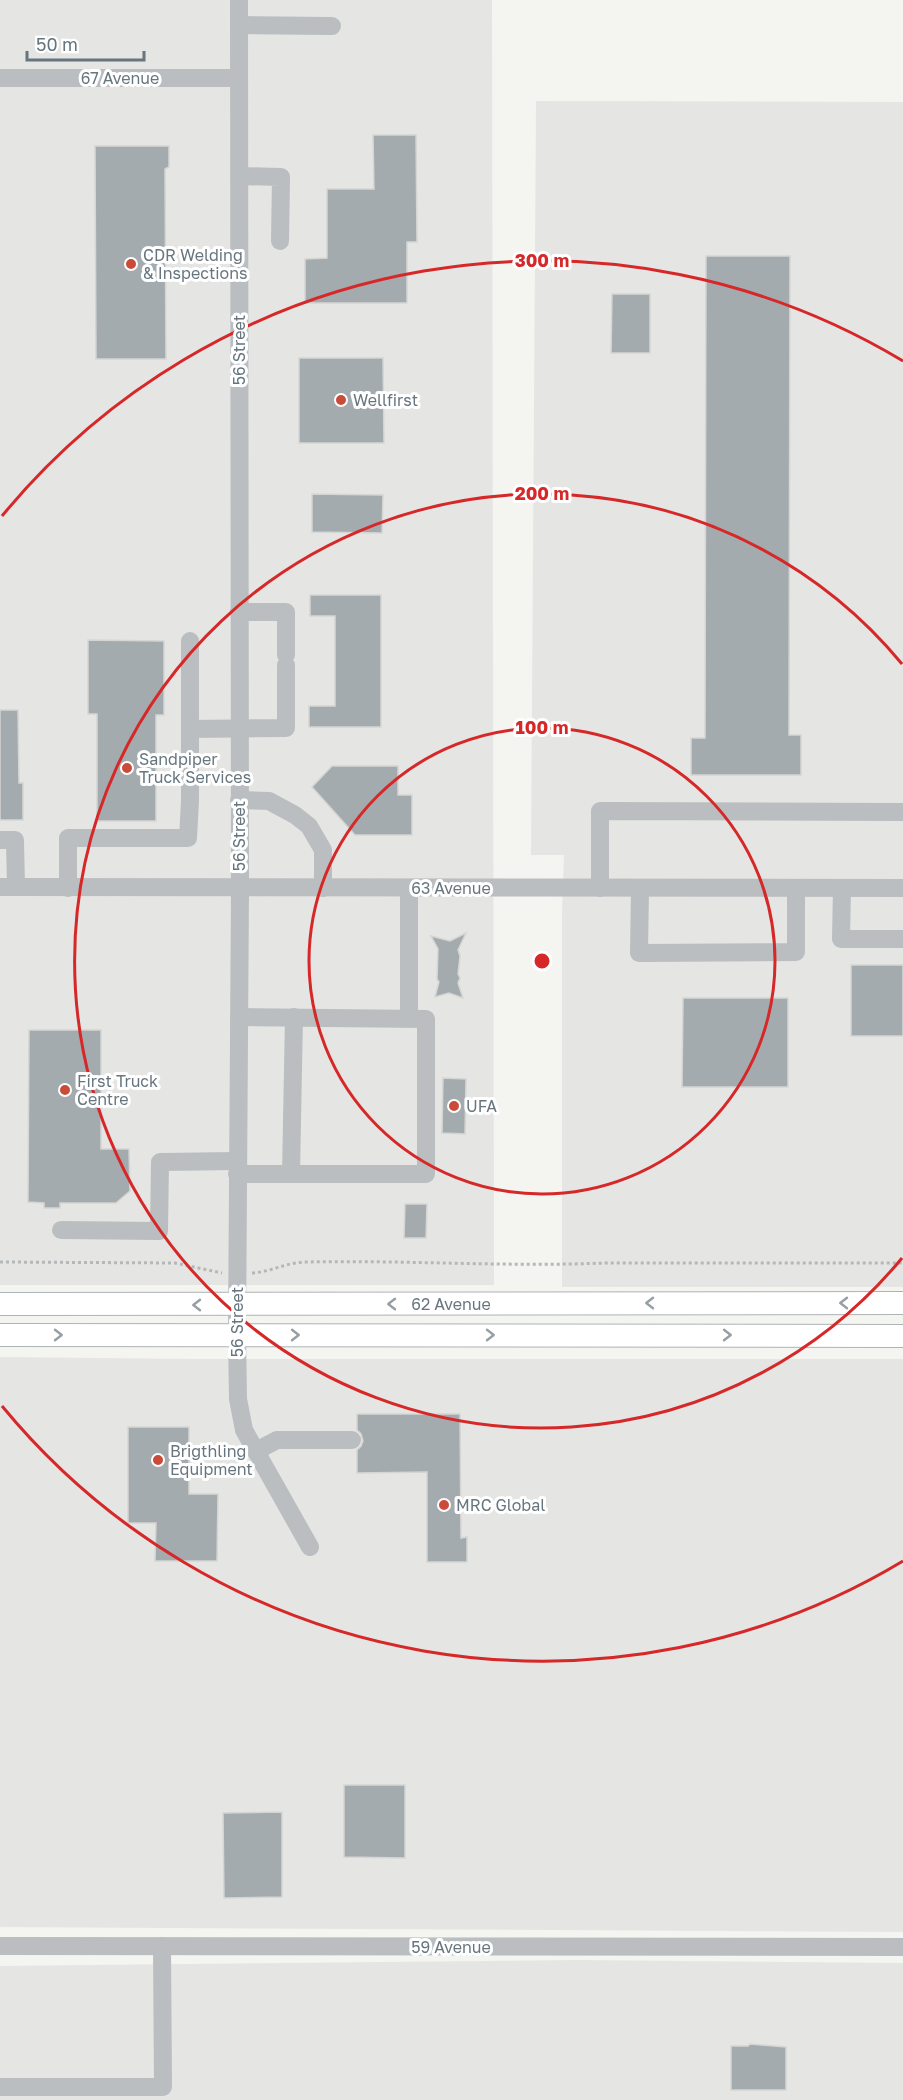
<svg xmlns="http://www.w3.org/2000/svg" width="903" height="2100" font-family="'Golos Text',sans-serif">
<style>
.built{fill:#e5e5e4}
.building{fill:#a4abaf;stroke:#d5d5d4;stroke-width:1.5}
.lines{fill:none;stroke-linecap:round;stroke-linejoin:round}
.major-casing{stroke:#aeb3b5;stroke-width:24}
.path{stroke:#b4b8b9;stroke-width:3;stroke-dasharray:3 3;stroke-linecap:butt}
.minor{stroke:#babec0;stroke-width:18}
.major{stroke:#fff;stroke-width:22}
.oneway{stroke:#959fa5}
.ring{fill:none;stroke:#d62828;stroke-width:3}
.poi-dot{fill:#cb4b3a;stroke:#fff;stroke-width:2}
.labels{text-anchor:middle;stroke-width:6;stroke-linejoin:round;paint-order:stroke}
.street-label{font-size:16px;fill:#67767e;stroke:#fff}
.poi-label{font-size:16px;fill:#67767e;stroke:#fff;text-anchor:start}
.centre{fill:#d62828;stroke:#fff;stroke-width:3}
.ring-label{font-size:18px;text-anchor:middle;font-weight:bold;fill:#d62828;stroke:#fff;stroke-width:6;stroke-linejoin:round;paint-order:stroke}
</style>
<rect width="100%" height="100%" fill="#f4f4f1"/>
<g class="built">
<polygon points="0,0 492,0 494,1285 0,1285"/>
<polygon points="536,101 903,102 903,1287 562,1287 562,913 564,855 531,855"/>
<polygon points="0,1357 191,1359 903,1359 903,1932 0,1927"/>
<polygon points="578,1960 903,1963 903,2100 0,2100 0,1966"/>
</g>
<g class="building">
<polygon points="373,135 416,135 417,242 407,242 407,303 305,303 305,259 327,258 327,189 374,189"/>
<polygon points="95,146 169,146 169,167 165,169 166,359 96,359"/>
<polygon points="706,256 790,256 789,735 801,735 801,775 691,775 691,738 705,738"/>
<polygon points="612,294 650,294 650,353 611,353"/>
<polygon points="299,358 383,358 384,443 299,443"/>
<polygon points="312,494 383,495 382,533 312,532"/>
<polygon points="310,595 381,595 381,727 309,727 309,706 335,706 335,616 310,616"/>
<polygon points="88,640 164,641 164,715 156,715 156,821 97,821 97,714 88,714"/>
<polygon points="0,710 18,710 19,783 23,783 23,820 0,820"/>
<polygon points="332,766 398,766 398,795 412,795 412,835 355,835 312,787"/>
<polygon points="466,933 458,950 460,956 458,974 460,978 458,983 463,998 449,993 435,997 439,982 437,979 438,949 431,936 450,941"/>
<rect x="851" y="965" width="52" height="71"/>
<polygon points="683,998 788,998 788,1087 682,1087"/>
<polygon points="29,1030 101,1030 101,1149 129,1149 130,1191 116,1203 60,1203 60,1208 44,1208 44,1203 28,1202"/>
<polygon points="443,1078 466,1079 465,1134 442,1133"/>
<polygon points="405,1204 427,1204 426,1238 404,1238"/>
<polygon points="357,1414 460,1414 461,1538 467,1537 467,1562 427,1562 427,1472 357,1473 357,1450 361,1446 363,1441 361,1434 357,1430"/>
<polygon points="128,1427 189,1427 189,1494 218,1494 217,1561 155,1561 156,1523 128,1523"/>
<polygon points="344,1785 405,1785 405,1858 344,1857"/>
<polygon points="282,1812 282,1897 224,1898 223,1813"/>
<polygon points="750,2044 786,2047 786,2090 731,2090 731,2046 748,2046"/>
</g>
<g class="lines">
<defs>
<g id="major">
<polyline points="0,1304 903,1303"/>
<polyline points="0,1335 903,1336"/>
</g>
</defs>
<use href="#major" class="major-casing"/>
<g class="path">
<polyline points="0,1262 175,1263 222,1273"/>
<path d="M252 1273C271 1272 287 1262 306 1262 406 1260 505 1267 605 1263H903"/>
</g>
<g class="minor">
<polyline points="239,0 240,889 237,1335 238,1399 244,1430 310,1547"/>
<polyline points="239,25 332,26"/>
<polyline points="0,78 239,78"/>
<polyline points="240,176 281,177 280,241"/>
<polyline points="239,612 286,612 286,655"/>
<polyline points="190,729 286,728 286,665"/>
<polyline points="239,800 269,801 295,815 309,826 323,850 323,888"/>
<polyline points="0,840 15,840 16,887"/>
<polyline points="0,887 903,888"/>
<polyline points="68,888 68,838 188,838 190,801 190,641"/>
<polyline points="600,888 600,811 903,812"/>
<polyline points="640,888 639,953 796,952 796,888"/>
<polyline points="842,888 841,939 903,939"/>
<polyline points="409,1018 409,888"/>
<polyline points="237,1174 426,1174 426,1019 239,1017"/>
<polyline points="291,1174 294,1017"/>
<polyline points="61,1230 159,1231 160,1162 238,1161"/>
<polyline points="256,1451 277,1440 352,1440"/>
<polyline points="0,1946 903,1947"/>
<polyline points="0,2087 163,2087 162,1946"/>
</g>
<use href="#major" class="major"/>
</g>
<defs><path id="oneway-chevron" d="M-2-3.5L2.5 0L-2 3.5" fill="none" stroke-width="1.6" stroke-linecap="round" stroke-linejoin="round" transform="scale(1.5)"/></defs>
<g class="oneway">
<use href="#oneway-chevron" transform="translate(650 1303) rotate(180)"/>
<use href="#oneway-chevron" transform="translate(844 1303) rotate(180)"/>
<use href="#oneway-chevron" transform="translate(392 1304) rotate(180)"/>
<use href="#oneway-chevron" transform="translate(197 1305) rotate(180)"/>
<use href="#oneway-chevron" transform="translate(58 1335)"/>
<use href="#oneway-chevron" transform="translate(295 1335)"/>
<use href="#oneway-chevron" transform="translate(490 1335)"/>
<use href="#oneway-chevron" transform="translate(727 1335)"/>
</g>
<g class="ring">
<circle cx="542" cy="961" r="233"/>
<path d="M902 1258A467 467 0 1 1 902 664"/>
<path d="M903 1561A700 700 0 0 1 2 1406M2 516A700 700 0 0 1 903 361"/>
</g>
<g class="poi-dot">
<circle cx="131" cy="264" r="6"/>
<circle cx="341" cy="400" r="6"/>
<circle cx="127" cy="768" r="6"/>
<circle cx="65" cy="1090" r="6"/>
<circle cx="454" cy="1106" r="6"/>
<circle cx="158" cy="1460" r="6"/>
<circle cx="444" cy="1505" r="6"/>
</g>
<g class="labels">
<g class="street-label">
<text x="120" y="84">67 Avenue</text>
<text transform="translate(239 350) rotate(-90)" y="6">56 Street</text>
<text transform="translate(239 836) rotate(-90)" y="6">56 Street</text>
<text x="451" y="894">63 Avenue</text>
<text x="451" y="1310">62 Avenue</text>
<text transform="translate(237 1322) rotate(-90)" y="6">56 Street</text>
<text x="451" y="1953">59 Avenue</text>
</g>
<g class="poi-label">
<text x="143" y="261">CDR Welding<tspan x="143" dy="18">&amp; Inspections</tspan></text>
<text x="353" y="406">Wellfirst</text>
<text x="139" y="765">Sandpiper<tspan x="139" dy="18">Truck Services</tspan></text>
<text x="77" y="1087">First Truck<tspan x="77" dy="18">Centre</tspan></text>
<text x="466" y="1112">UFA</text>
<text x="170" y="1457">Brigthling<tspan x="170" dy="18">Equipment</tspan></text>
<text x="456" y="1511">MRC Global</text>
</g>
</g>
<circle cx="542" cy="961" r="9" class="centre"/>
<g class="ring-label">
<text x="542" y="267">300 m</text>
<text x="542" y="500">200 m</text>
<text x="542" y="734">100 m</text>
</g>
<path d="M27 51v9h117v-9" fill="none" stroke="#67767e" stroke-width="3"/>
<text x="36" y="51" font-size="18" fill="#67767e" stroke="#ffffff" stroke-width="4.5" paint-order="stroke">50 m</text>
</svg>
